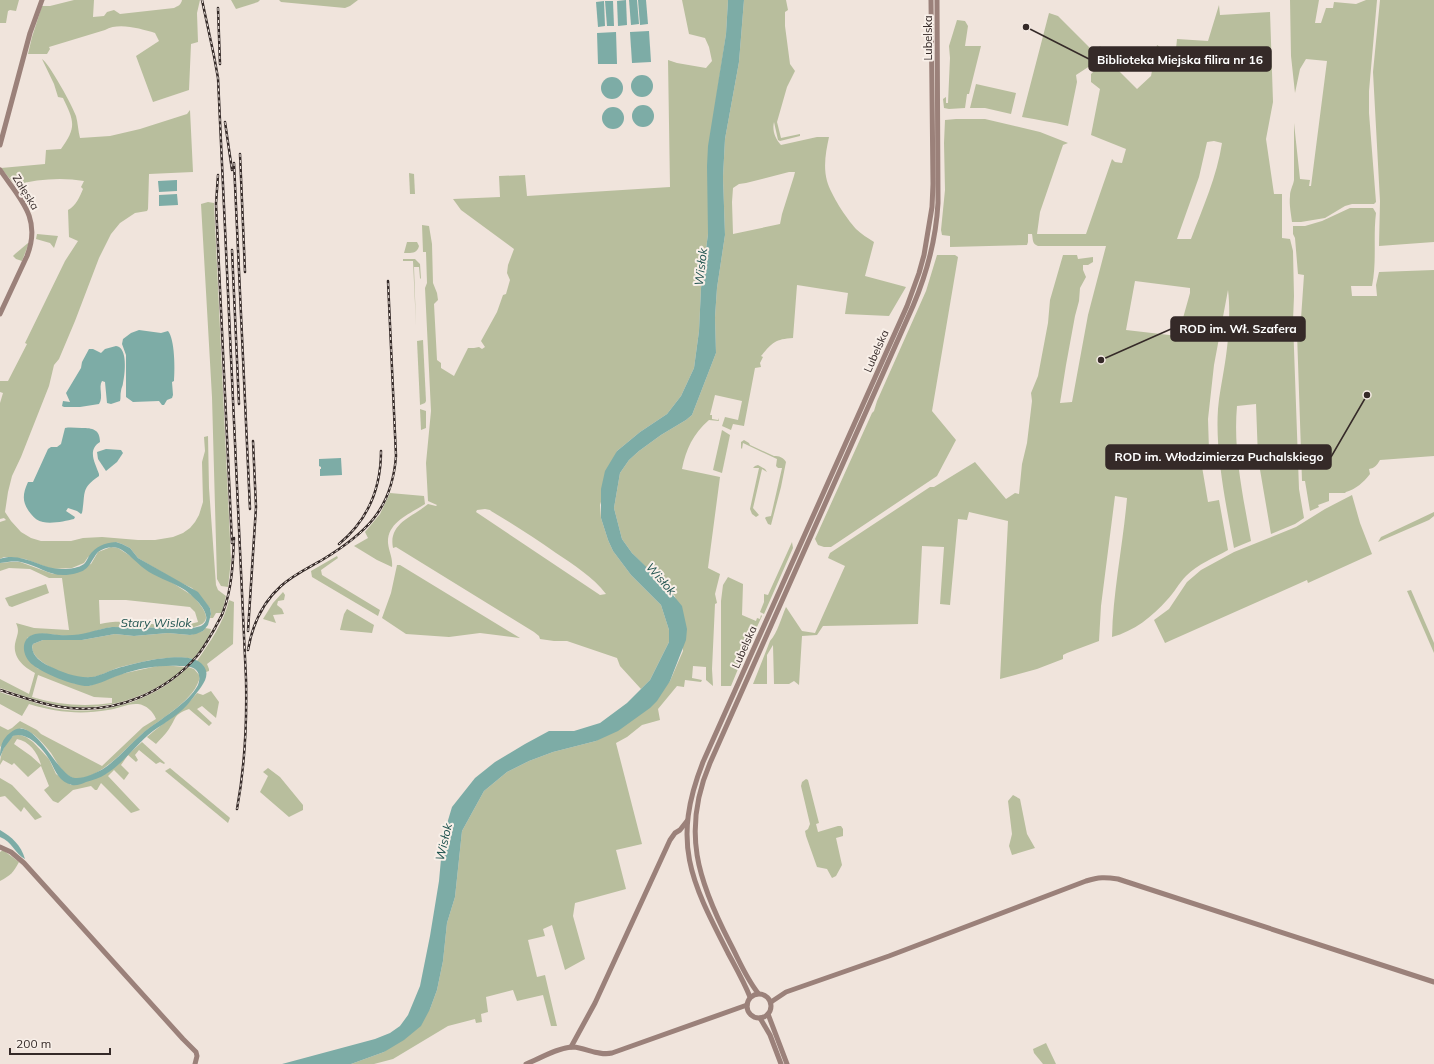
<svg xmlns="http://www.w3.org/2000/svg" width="1434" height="1064" font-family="Mulish,sans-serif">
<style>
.green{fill:#b8be9d;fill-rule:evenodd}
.water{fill:#7daca6}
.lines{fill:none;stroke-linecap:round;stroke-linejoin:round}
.secondary{stroke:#9b817a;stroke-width:5}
.rail-casing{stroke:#352a28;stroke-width:2.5}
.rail{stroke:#f8efe8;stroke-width:1;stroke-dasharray:3;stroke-linecap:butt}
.labels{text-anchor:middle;stroke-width:4;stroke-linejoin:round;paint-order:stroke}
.street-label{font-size:11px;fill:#352a28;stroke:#f8efe8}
.water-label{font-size:12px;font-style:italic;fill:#215450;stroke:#f8efe8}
.leader{fill:none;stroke:#352a28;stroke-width:1.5}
.callout-dot{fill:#352a28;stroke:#f8efe8;stroke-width:1.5}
.callout{fill:#352a28;stroke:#352a28;stroke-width:1.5}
.callout-label{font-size:12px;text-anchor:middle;font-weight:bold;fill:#fff}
</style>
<rect width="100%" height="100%" fill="#f0e4dc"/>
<g class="green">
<polygon points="0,0 19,0 16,11 10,10 8,11 6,23 0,23"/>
<path d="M74 0H94L93 17 104 16 107 12 114 10 120 14 174 8C178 6 181 5 182 0H200L197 13 198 42 191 44 189 90 153 102 136 56 159 41 155 33C141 29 119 22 105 30L49 47 50 49 47 54H28L32 37 42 6H50Z"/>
<polygon points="231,0 260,0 258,2 236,9"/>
<polygon points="279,0 358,0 350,6 345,8 281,2"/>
<path d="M682 0H728L726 34 712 127 708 234 701 288 699 331 694 368 681 396 667 414 640 432 617 451 600 505 601 518 608 540 613 551 631 575 661 605 669 630V642L650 680 641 689 620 666 617 658 567 641H554L540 639 539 636 534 632 396 547 393 548C388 523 413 517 428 504L436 506 437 505 428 501 426 463 431 411 425 288 427 283 426 252H423L422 225 429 226 432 244 433 283 437 293 438 300 434 304 437 360 441 363V368L454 376 468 348H474L479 347 482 349 485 347 481 341 497 312 503 295 506 294 510 280 507 273 508 265 514 249 461 210 453 199 500 197 499 176 525 175 527 196 670 187 668 60 677 63 706 68 712 61 709 47 705 38 689 34ZM485 509 490 510 491 511C513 524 535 538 556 553 574 565 593 577 606 594L600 595 476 512 477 510Z"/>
<path d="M744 0H786L788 10 785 12V26L790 64 795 71 787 87 777 122 781 138 800 134V136L780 141 778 140 774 122C772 130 775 139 781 145L817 137H829C826 151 823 166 827 181 831 195 846 218 856 229 861 234 868 238 874 242L865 276 906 287 889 316 845 314 848 293 797 285 793 338C775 339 772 343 761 356L763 357 760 363 761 367 755 368 744 426 733 424 731 430 722 426 725 417 738 420 742 401 715 395 710 415H712V419L718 420V418L719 421 709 420C693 434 686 449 682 469L720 477 708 568 720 574 715 594 717 603 715 604 712 669 713 686 706 680V667L693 666 692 678 702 680 701 682 685 680 684 687 677 686 658 709 660 720 642 725 627 737 616 743 642 844 616 850 626 889 575 903 573 916 585 959 565 970 552 925 543 929 545 936 528 940 537 977 545 975 557 1026H551L543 995 517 1001 513 990 486 997 488 1012 481 1014 482 1022 476 1023 475 1019 448 1026 393 1059 374 1064H351L384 1052 430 1009 437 990 443 961 447 923 455 897 462 831 484 791 507 772 529 761 553 752 596 741 667 684 670 681 683 651 675 596 632 553 622 539 614 508 620 473 629 460 639 451 661 435 686 420 692 415 716 353 715 317 717 288 725 235 723 177 725 139 739 62ZM789 172H795L794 176 782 214 780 224 733 234 732 202 733 188 739 184 746 183Z"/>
<path d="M1290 0H1319L1315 23H1321L1326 8H1333L1334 2 1356 4 1366 0H1377L1369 91V113L1376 202 1374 204H1352L1345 206 1325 218 1301 222H1292C1291 213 1289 205 1290 196 1290 190 1293 186 1294 180V123L1300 179 1310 180 1309 186H1302H1311L1327 61 1306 59 1300 69 1295 93 1291 56Z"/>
<polygon points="1380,0 1434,0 1434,242 1379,246 1380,201 1373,72"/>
<path d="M1219 5 1220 15 1270 12 1273 102 1266 139 1274 194H1282V238L1290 239 1293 251 1294 296 1293 321 1299 489 1304 518 1295 524 1271 534 1258 458 1256 404 1237 406C1233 451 1243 496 1251 541L1234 548C1226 505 1215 452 1218 409 1219 395 1222 382 1224 369 1228 346 1231 314 1228 290L1214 365 1208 419 1209 451 1200 455 1208 502 1219 500 1228 550C1214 558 1198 564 1186 576 1179 583 1174 593 1167 600 1152 617 1134 631 1112 637 1113 591 1123 545 1127 498L1115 496 1101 606 1099 641 1067 653 1063 655V659L1037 669 1000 679 1008 521 969 512 967 520 958 519 950 605 940 604 944 547 922 546 918 624 823 626 817 635 802 636 799 685 794 681 789 684H774L773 645 767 655V684H753L770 641C778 632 781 618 786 607L802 631 815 633 845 566 828 558 830 553 930 487H934L975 462 1006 499 1015 493 1019 494 1022 464 1027 443 1032 401 1031 393 1038 376 1048 323 1050 300 1063 255H1077L1078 259 1093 257V262L1088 265H1083V270L1086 277 1080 288 1079 301 1075 316 1066 365 1060 403 1072 402 1088 315 1106 246H1038C1032 244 1033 239 1032 234H1028V242L1027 245 950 247V236L942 235 941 230 945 190 944 143 945 120 956 119H985L1040 132 1068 143 1063 145 1040 212 1037 234H1086L1112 159 1115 162 1122 163 1126 149 1091 135 1100 89 1091 82V74L1107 59 1137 89 1151 76 1157 45 1163 49H1176L1177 39 1208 41ZM1214 141 1222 143C1217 176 1203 207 1191 239H1177L1199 177 1207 142ZM1135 281 1190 288V293L1178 336 1126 330Z"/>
<path d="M1049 13 1058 16 1094 52 1100 46 1102 48 1096 62 1076 75 1077 82 1068 126C1053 122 1038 120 1022 117Z"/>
<polygon points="957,20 965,21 968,26 965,46 981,46 969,94 967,94 965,108 949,109 944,108 943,99 946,97 946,103 948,103 950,58 949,46"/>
<path d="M42 59C49 63 73 107 76 116 78 123 78 131 80 138L110 136 140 129 187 114 190 110 193 172 149 174 148 209 147 211 135 213 120 223 111 234 99 258 75 321 59 359 54 365 49 386 21 457 12 476 8 492 5 512 11 521 21 532 31 538 41 541H71L83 538 102 537 138 540H155L173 537 183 533 190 528 195 522 199 515 203 502 202 462 205 451 204 437 208 436 209 488 216 585 218 590 226 596 222 613H216L213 618H210L211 614 210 608 192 588 177 581 138 558 130 548 122 544 116 542 88 557 84 563 72 568 52 569 25 559 17 558 4 557 0 559V522L6 520 4 518 0 519V403L3 393 0 392V381H8L27 344 25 343 65 261 78 241 69 237 68 210C76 206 80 196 83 189L81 187 84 181C62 177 37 179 15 185L1 168 45 164 46 150 61 149C77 127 74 121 63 98L58 97 54 84Z"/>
<polygon points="976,84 1016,93 1011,114 985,108 970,108"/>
<polygon points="409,173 414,174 415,194 410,194"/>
<polygon points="208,202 214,203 231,560 228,587 221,586 217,579 212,397 201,204"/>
<path d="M1350 208H1373L1376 213C1373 237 1377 262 1372 286H1351L1352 296H1377L1376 285 1379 272 1434 270V456L1380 460C1377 465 1375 468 1369 469L1370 474C1363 483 1356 489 1346 492L1345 493H1329V501L1318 505 1319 507 1310 511 1305 481H1302L1297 333H1300L1304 275 1298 274 1295 238 1293 234V226H1305L1322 221Z"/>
<polygon points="37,234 58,236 54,248 50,243 36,239"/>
<path d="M407 242H417L419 246C417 254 411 253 404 253Z"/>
<polygon points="28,243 29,243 22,261 16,259 13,256 15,254"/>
<polygon points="937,255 955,255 958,257 932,411 956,440 937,476 831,547 824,547 818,545 815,539 872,413 874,411 877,401 926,291"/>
<polygon points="403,259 415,259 420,264 421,279 420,278 419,267 414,267 416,326 413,261 403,261"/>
<polygon points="423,340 426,401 425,403 420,405 417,341"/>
<polygon points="420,409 426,411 426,428 421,430"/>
<polygon points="722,430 730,435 722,473 713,470"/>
<path d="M744 440 749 443 750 445 774 456C779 456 783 457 786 462L781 487 771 525 768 524 765 518 766 517 771 516 782 468H778L776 466 777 459 743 443 742 449 741 448V442Z"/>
<polygon points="758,465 765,469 767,472 762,469 753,508 759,515 756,517 752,514 750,509 759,468 753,468 755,466"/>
<path d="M390 493 424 496 425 504C410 514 387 522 388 543 389 552 393 558 392 567L377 560 354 546 368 538 365 532 380 514Z"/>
<polygon points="1352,495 1360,523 1372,554 1308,583 1307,580 1165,643 1154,620 1169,609 1187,582 1201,570 1234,552 1296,527 1325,509"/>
<polygon points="1434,512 1434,516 1429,520 1378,542 1381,537"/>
<polygon points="792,542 793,548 764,614 760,612 764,602 764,594 768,595"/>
<path d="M111 547 118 548 193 596C206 611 216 624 189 628L112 627C99 629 86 635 73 636 57 637 42 629 27 638L37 668 73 683 89 686 121 674 162 665 185 667C179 672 173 678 166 682 130 705 85 714 44 702 29 698 15 693 0 688V679L29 694 35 673C24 667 13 658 15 644 17 634 20 632 16 623L34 628 69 630 62 578H49L30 569 9 568 0 571V563L10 562H20L53 574 91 564 98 552ZM99 600H126L190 607 195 612 198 622C168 632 131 616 100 624ZM38 675 94 697 112 698V703C85 707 58 705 32 697Z"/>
<polygon points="337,556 338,558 321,570 322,575 380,610 378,616 312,577 311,571"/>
<polygon points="397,565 400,565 520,638 480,633 449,637 406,634 382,618 391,593"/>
<polygon points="728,577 743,584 742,615 756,621 757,618 760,619 761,615 762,616 743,657 731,686 721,686 721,601 723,585"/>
<polygon points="46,584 49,593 12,607 9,606 5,598"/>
<polygon points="1411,590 1434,643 1434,653 1407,591"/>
<polygon points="283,592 285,595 284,600 278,601 277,605 282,609 284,614 273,615 276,623 263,619 273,603"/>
<path d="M229 600 234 602 233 644 207 664 209 669V671L206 672 202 665 197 661C210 642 224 622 229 600Z"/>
<polygon points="347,609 374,625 372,633 340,630 344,614"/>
<path d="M205 628 211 629C209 641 200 650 193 659 171 654 139 662 117 668 109 671 102 675 94 677 88 678 80 678 75 677 63 674 26 659 33 644L43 640H82L115 634 134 636 168 633 190 635 203 631Z"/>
<path d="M188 667 194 669 200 676C196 700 161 718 143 733 128 746 96 784 73 778 62 774 57 762 51 753 44 744 33 731 21 728L0 747V726L8 730 12 728 20 721 37 730 41 734 102 766 143 727 156 719C153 711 146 705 138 704 128 703 117 709 108 710 80 715 55 712 29 704L22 716 0 704V692C10 696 20 698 30 701 39 704 49 708 59 709 105 716 156 700 188 667Z"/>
<path d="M211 691 219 702 216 718 202 706 197 709 212 723 209 726 189 709C173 715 177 717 169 729 165 735 160 739 156 744L147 737C164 722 183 711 197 693L203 695Z"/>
<path d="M17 734 26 737 33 742 49 759 56 774 71 785 107 773 142 742 165 763 164 764 160 762 156 764 139 750 135 755 138 760 136 762 128 755 121 765 129 773 124 780 114 770 108 776 140 810 131 813 101 783 97 790H95L91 786 73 790 58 803 53 801 44 790 49 786 41 766 28 777 14 763 12 765 3 760 0 765C0 754 6 738 17 734ZM17 739C29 741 38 753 41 765L31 756 14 744Z"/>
<polygon points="170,768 229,817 230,818 228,823 165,771"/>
<polygon points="268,768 280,777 303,805 303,810 289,817 260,792 268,776 263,772"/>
<polygon points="0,778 12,785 42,817 35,820 24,807 21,812 5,796 0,797"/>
<polygon points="806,779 808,780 819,823 816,824 818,832 838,826 841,826 843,829 843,836 836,838 842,865 836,876 832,878 827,869 817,867 806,836 805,831 808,829 810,824 801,786 802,782"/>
<polygon points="1013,795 1020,799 1027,834 1035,848 1012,855 1009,846 1012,834 1008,801"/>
<path d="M3 850 19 862C13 873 11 875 0 881V852Z"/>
<polygon points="1046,1043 1056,1064 1043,1064 1034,1053 1033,1049"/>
</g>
<g class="water">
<polygon points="626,0 627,25 618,26 617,1"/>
<polygon points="629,0 637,0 639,24 631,25"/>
<polygon points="638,0 646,0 648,24 640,25"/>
<polygon points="728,0 744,0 739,62 725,139 723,177 725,235 717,288 715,317 716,353 692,415 686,420 661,435 639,451 629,460 620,473 614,508 622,539 632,553 664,584 682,606 687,629 686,640 670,681 657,701 650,708 618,731 596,741 553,752 529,761 507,772 484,791 462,831 455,897 447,923 443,961 437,990 430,1009 421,1026 404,1040 384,1052 351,1064 282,1064 375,1039 390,1033 400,1026 408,1015 420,986 430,936 439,881 443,837 452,807 475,778 495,762 525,744 549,731 574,731 600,723 627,703 650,680 669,642 669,630 661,605 631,575 613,551 608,540 601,518 601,489 605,471 617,451 640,432 667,414 681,396 694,368 699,331 701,288 708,234 707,166 708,146 726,34"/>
<polygon points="604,1 605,26 598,27 596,2"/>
<polygon points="605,1 613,1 614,26 607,26"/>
<polygon points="649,31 651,62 632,63 630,32"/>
<polygon points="616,32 617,64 598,64 597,33"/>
<circle cx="642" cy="86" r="11"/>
<circle cx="612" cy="88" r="11"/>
<circle cx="643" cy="116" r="11"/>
<circle cx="613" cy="118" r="11"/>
<polygon points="177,180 177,191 159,192 158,181"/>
<polygon points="177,194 178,205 159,206 159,195"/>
<path d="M139 330 161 333 168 331C175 339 175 370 174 381L172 382 173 395 172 398 167 400 164 405H162L159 401 133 402 126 397V355L122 344 123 339 131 333Z"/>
<path d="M116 346C128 347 125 374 123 383 123 386 121 388 121 391 120 395 121 398 120 401L111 404 107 403 105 382 102 381C98 387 104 397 99 404L80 407H64L62 406 63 401 70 402 66 393 81 368 82 362 89 349H93L101 353 105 349Z"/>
<path d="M65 428C71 427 76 428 82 428 92 428 100 429 100 442 87 450 95 463 99 474V476C80 489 86 493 82 513L81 514 77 511 68 508 66 511 75 517 74 519C66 521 52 524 43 522 38 521 34 518 31 514 22 503 22 495 28 482H33L48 449 51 447H57L61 444Z"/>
<polygon points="106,449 121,450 123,453 117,462 106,471 98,459 97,452"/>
<polygon points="341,458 342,475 320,476 320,469 321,469 321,467 319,466 319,459"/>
<path d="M116 542 122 544 130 548 138 558 198 592 210 608 211 614 208 625 203 631 196 634 190 635 168 633 134 636 115 634 82 640H43L33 644 32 647C33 657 41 662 49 666 64 673 76 678 92 677 100 676 108 671 115 669 133 663 182 651 198 661 216 673 201 687 192 699 182 713 166 722 153 731 136 744 124 763 106 774 100 778 93 780 86 782 82 784 76 786 72 785 58 782 55 769 49 759 42 748 27 731 13 736L4 748 0 757C0 747 2 739 10 733 34 711 56 776 75 778 83 779 96 773 103 769 118 759 130 744 144 732 159 720 189 703 198 685 200 680 200 675 197 671 193 666 185 666 180 666 160 665 139 668 120 675 110 678 100 684 89 686 76 687 42 673 33 665 22 657 19 638 35 634 43 632 51 634 59 635 81 637 92 630 112 627L189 628C193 628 197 627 201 626 217 617 193 596 185 590 174 583 161 579 149 572 139 566 127 551 118 548 112 546 103 548 98 552 91 560 90 570 77 573 52 580 43 567 21 562 14 561 7 562 0 563V559C22 551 42 570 63 569 70 569 79 568 84 564 86 562 88 558 89 556 96 546 104 543 116 542Z"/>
<path d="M0 830C12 837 21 845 25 859 15 854 12 841 0 837Z"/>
</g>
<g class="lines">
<g class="secondary">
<polyline points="0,145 30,33 42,0"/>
<path d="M0 170C20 199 42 218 27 256L0 314"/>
<polyline points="0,847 11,852 24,863 183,1039 196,1052 197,1056 195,1064"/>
<path d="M758 993C746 978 739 960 730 943 698 881 681 831 710 763L913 306C927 273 936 239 938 203L937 0"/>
<circle cx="759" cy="1006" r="12"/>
<path d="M750 997C744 982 736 968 728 953 691 881 671 843 703 762L907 306 919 273 924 255 932 207 933 184 931 0"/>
<path d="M771 1002 786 992 889 956 1086 881C1099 877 1105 877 1118 879L1434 982"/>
<polyline points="768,1014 787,1064"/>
<polyline points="760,1018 770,1035 781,1064"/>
<polyline points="571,1047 595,1003 670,840 675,833 680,830 687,821"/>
<path d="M526 1064C539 1059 559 1047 573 1047 586 1048 599 1056 612 1053L747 1005"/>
</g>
<defs>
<g id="rail">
<path d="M202 0 214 56 218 78 246 679C247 723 245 766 237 809"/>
<polyline points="218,8 220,64"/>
<polyline points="225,122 232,170"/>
<polyline points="240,154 245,272"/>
<polyline points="234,163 250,509"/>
<polyline points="218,175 216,204 232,543"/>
<polyline points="232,250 239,404"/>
<path d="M339 544C368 520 381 487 381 451"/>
<polyline points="248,631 256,507 253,441"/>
<path d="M248 650C252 626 262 603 281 586 293 575 308 568 322 560 365 534 392 510 396 456L388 281"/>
<path d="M0 690C23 697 46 706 70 708 117 713 166 692 197 656 204 648 209 638 215 628 217 623 221 618 223 612 232 589 233 563 234 538"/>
</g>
</defs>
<use href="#rail" class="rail-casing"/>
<use href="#rail" class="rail"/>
</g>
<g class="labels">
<g class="street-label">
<text transform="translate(928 38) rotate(-90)" y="4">Lubelska</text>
<text transform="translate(26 192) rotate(58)" y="4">Załęska</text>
<text transform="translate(876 351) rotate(-66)" y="4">Lubelska</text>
<text transform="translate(744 647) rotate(-66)" y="4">Lubelska</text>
</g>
<g class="water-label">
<text transform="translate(701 267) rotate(-83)" y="4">Wisłok</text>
<text transform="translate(661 579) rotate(48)" y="4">Wisłok</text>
<text x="156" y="627">Stary Wislok</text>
<text transform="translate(444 842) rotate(-77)" y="4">Wisłok</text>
</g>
</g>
<path class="leader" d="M1026 27L1089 59M1101 360L1171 329M1367 395L1331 457"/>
<g class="callout-dot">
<circle cx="1026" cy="27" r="4"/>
<circle cx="1101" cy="360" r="4"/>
<circle cx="1367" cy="395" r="4"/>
</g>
<g class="callout">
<rect x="1089" y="47" width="182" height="24" rx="4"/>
<rect x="1171" y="317" width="134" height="24" rx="4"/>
<rect x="1106" y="445" width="225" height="24" rx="4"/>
</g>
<g class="callout-label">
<text x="1180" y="64">Biblioteka Miejska filira nr 16</text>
<text x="1238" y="333">ROD im. Wł. Szafera</text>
<text x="1219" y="461">ROD im. Włodzimierza Puchalskiego</text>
</g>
<path d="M10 1048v6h100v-6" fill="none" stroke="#352a28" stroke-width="2"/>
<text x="16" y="1048" font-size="12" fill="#352a28" stroke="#f8efe8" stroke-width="3" paint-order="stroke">200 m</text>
</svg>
